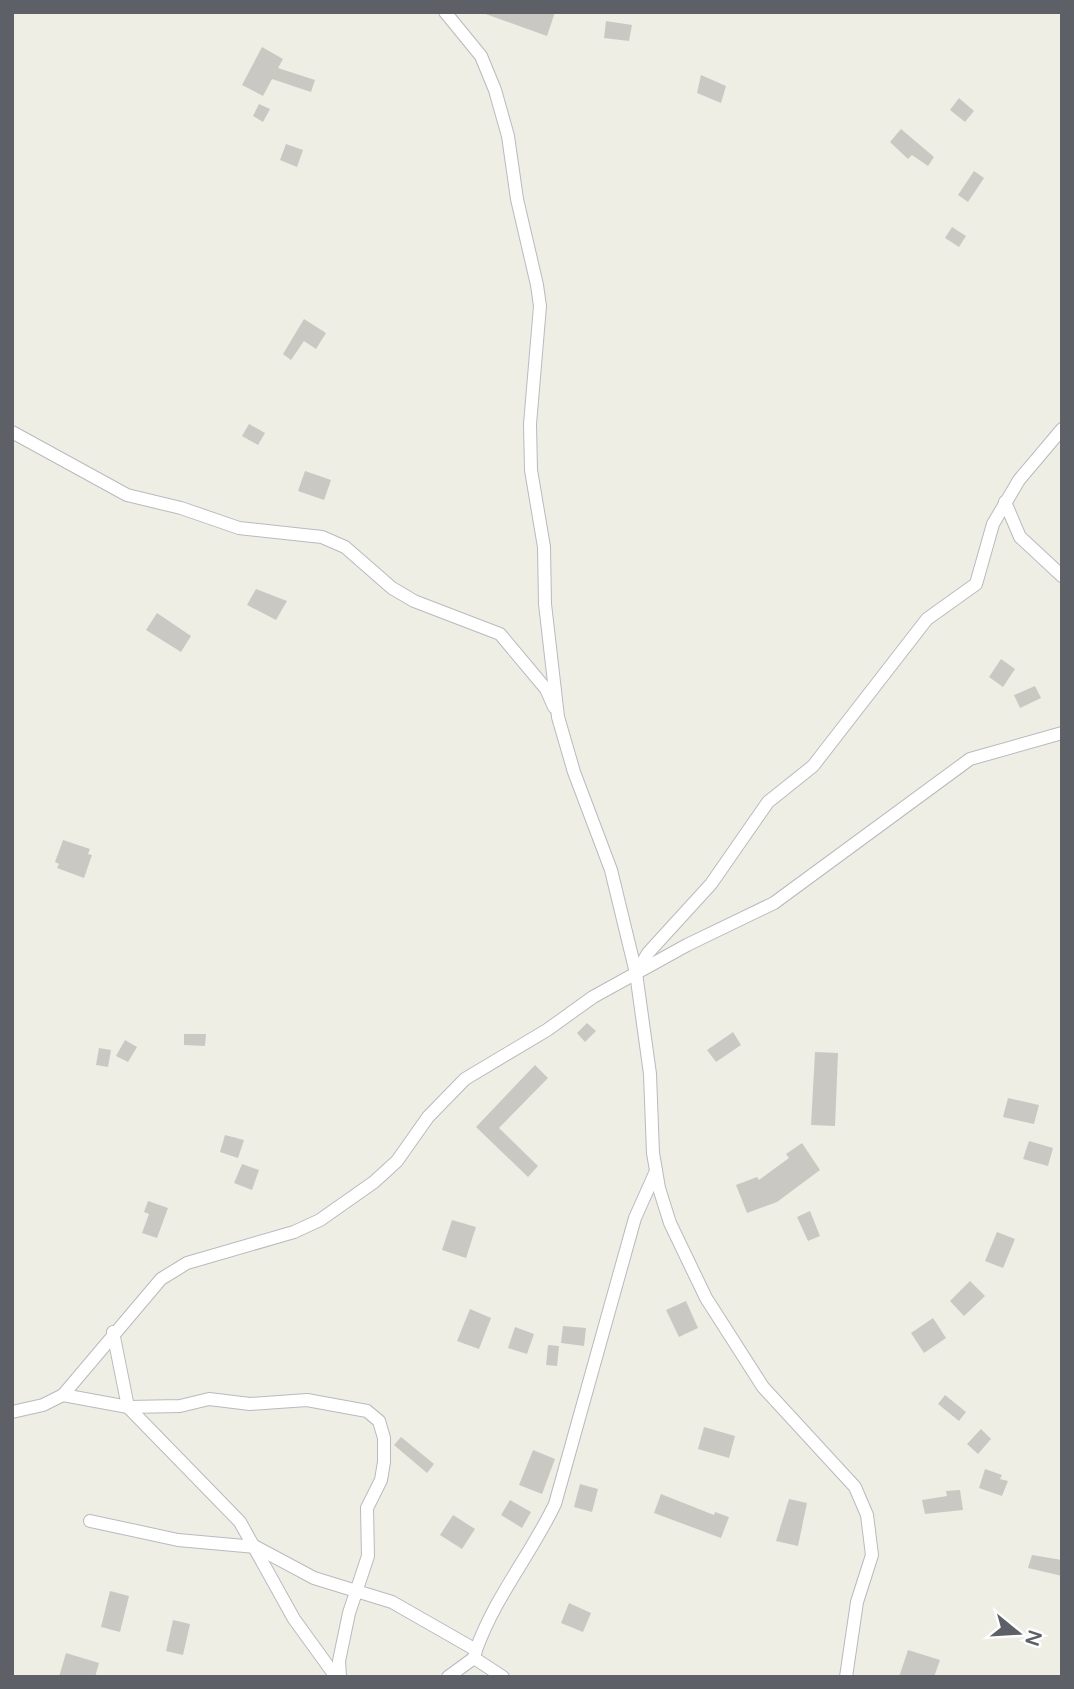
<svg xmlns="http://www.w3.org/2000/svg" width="1074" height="1689" font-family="'Varela Round',sans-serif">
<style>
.building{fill:#cac8c2}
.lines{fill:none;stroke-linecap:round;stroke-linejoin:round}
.street-casing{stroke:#b8babf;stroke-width:14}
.street{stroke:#fff;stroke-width:12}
</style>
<rect width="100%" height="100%" fill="#efeee5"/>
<g class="building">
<polygon points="480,12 555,12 547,36"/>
<polygon points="606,21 632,25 629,41 604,38"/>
<polygon points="262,47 283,59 278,68 315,80 311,92 272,79 263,96 242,85"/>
<polygon points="701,75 726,86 721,103 697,93"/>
<polygon points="959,98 974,111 965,122 950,110"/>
<polygon points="259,104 270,109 263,122 253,116"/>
<polygon points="901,129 934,157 928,166 912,155 908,159 890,142"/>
<polygon points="286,144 303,150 297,167 280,160"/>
<polygon points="974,171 984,178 968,202 958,195"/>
<polygon points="952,227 966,236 959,247 945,238"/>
<polygon points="304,319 326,333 316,349 304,341 291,360 283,354"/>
<polygon points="249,424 265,433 258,445 242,436"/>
<polygon points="305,471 331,480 324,500 298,491"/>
<polygon points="256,589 287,601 276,620 247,605"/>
<polygon points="157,613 191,636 181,652 146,630"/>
<polygon points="1001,659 1015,669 1003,687 989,677"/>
<polygon points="1035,686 1041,698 1020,708 1014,695"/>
<polygon points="63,840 90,849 88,854 92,855 84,878 57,868 59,864 55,862"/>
<polygon points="587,1023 596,1031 585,1042 577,1033"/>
<polygon points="733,1032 741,1045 716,1062 707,1050"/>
<polygon points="184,1034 206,1034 205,1046 184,1045"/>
<polygon points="125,1040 137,1047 128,1062 116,1056"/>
<polygon points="99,1048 111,1050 108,1067 96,1065"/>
<polygon points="815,1052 838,1053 835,1126 811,1125"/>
<polygon points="535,1065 548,1078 499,1128 538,1166 528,1177 476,1127"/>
<polygon points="1008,1098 1039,1105 1034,1124 1003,1117"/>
<polygon points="225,1135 244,1140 238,1158 220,1152"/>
<polygon points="1029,1141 1053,1148 1048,1166 1023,1159"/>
<polygon points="802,1143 820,1170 777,1202 747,1213 736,1185 757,1177 759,1180 789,1158 786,1154"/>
<polygon points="242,1164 259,1170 252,1190 234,1183"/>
<polygon points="148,1201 168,1208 157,1238 142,1233 149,1214 144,1212"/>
<polygon points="810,1211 820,1236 808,1241 797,1217"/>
<polygon points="452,1220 476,1227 466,1258 442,1250"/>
<polygon points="997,1232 1015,1239 1003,1268 985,1261"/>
<polygon points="970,1281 985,1296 964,1316 950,1301"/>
<polygon points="686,1301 698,1328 679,1337 666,1310"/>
<polygon points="470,1309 491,1318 479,1349 457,1341"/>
<polygon points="933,1318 946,1338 924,1353 911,1333"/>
<polygon points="563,1326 586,1328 584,1346 561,1343"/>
<polygon points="515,1327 534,1334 527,1354 508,1348"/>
<polygon points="548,1345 559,1346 557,1366 546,1365"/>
<polygon points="945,1395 966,1412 959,1421 938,1404"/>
<polygon points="704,1427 735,1436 729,1458 698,1449"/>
<polygon points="981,1429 991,1439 978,1454 967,1444"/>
<polygon points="401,1437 434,1464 427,1473 394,1445"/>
<polygon points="533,1450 555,1459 542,1494 519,1485"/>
<polygon points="985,1469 1002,1475 1000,1479 1008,1481 1002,1496 979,1488"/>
<polygon points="580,1484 598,1489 592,1512 574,1507"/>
<polygon points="960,1490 963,1510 925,1514 922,1500 947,1496 946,1491"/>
<polygon points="661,1494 714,1515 715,1512 729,1517 721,1538 654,1513"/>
<polygon points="789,1499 807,1503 798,1546 776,1541"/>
<polygon points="510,1500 531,1512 522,1528 501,1515"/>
<polygon points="453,1515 475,1529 462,1549 440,1535"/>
<polygon points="1032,1555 1062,1560 1062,1576 1028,1568"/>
<polygon points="110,1591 129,1596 120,1632 101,1627"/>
<polygon points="569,1603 591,1613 583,1632 561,1623"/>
<polygon points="173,1620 190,1624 183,1655 166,1651"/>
<polygon points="908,1650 940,1660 934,1677 899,1677"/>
<polygon points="66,1653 99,1663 95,1677 59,1677"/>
</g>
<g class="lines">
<defs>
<g id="street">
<polyline points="445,12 481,56 495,90 508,136 517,199 537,285 540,306 530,424 531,470 544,547 545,604 558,717 574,772 611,870 636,973 650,1074 653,1153 659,1188 670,1223 706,1298 763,1387 855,1487 867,1515 872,1555 857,1602 846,1677"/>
<polyline points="12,432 127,495 181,508 239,528 322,537 345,547 392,588 414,601 500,634 546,689 554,707"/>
<polyline points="1005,502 1020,537 1062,576"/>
<polyline points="636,973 648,953 711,884 768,802 813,766 927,619 976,584 993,524 1019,480 1062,429"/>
<polyline points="113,1332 128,1407 240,1522 294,1619 336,1677"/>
<polyline points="63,1395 128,1407 180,1406 209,1399 250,1404 307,1400 367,1411 379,1421 384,1438 384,1462 381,1480 367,1508 368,1556 349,1613 339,1661 340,1677"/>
<polyline points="12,1412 43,1405 63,1395 161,1279 187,1263 294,1232 320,1220 374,1182 397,1161 428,1117 465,1079 547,1030 593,997 687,945 774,903 970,759 1062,733"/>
<polyline points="90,1521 178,1540 256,1547 314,1578 392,1602 476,1650"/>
<polyline points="448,1677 474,1658"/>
<path d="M503 1677 474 1658 476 1650C496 1595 530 1556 555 1504L635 1218 656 1171"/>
</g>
</defs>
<use href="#street" class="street-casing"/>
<use href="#street" class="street"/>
</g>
<rect width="1074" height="1689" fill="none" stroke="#5d6066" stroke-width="28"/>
<g transform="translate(1018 1633) rotate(108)" stroke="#ffffff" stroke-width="5" paint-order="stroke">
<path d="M0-5L12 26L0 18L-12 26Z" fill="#5d6066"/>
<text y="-10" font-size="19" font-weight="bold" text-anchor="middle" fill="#5d6066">N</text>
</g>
</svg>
